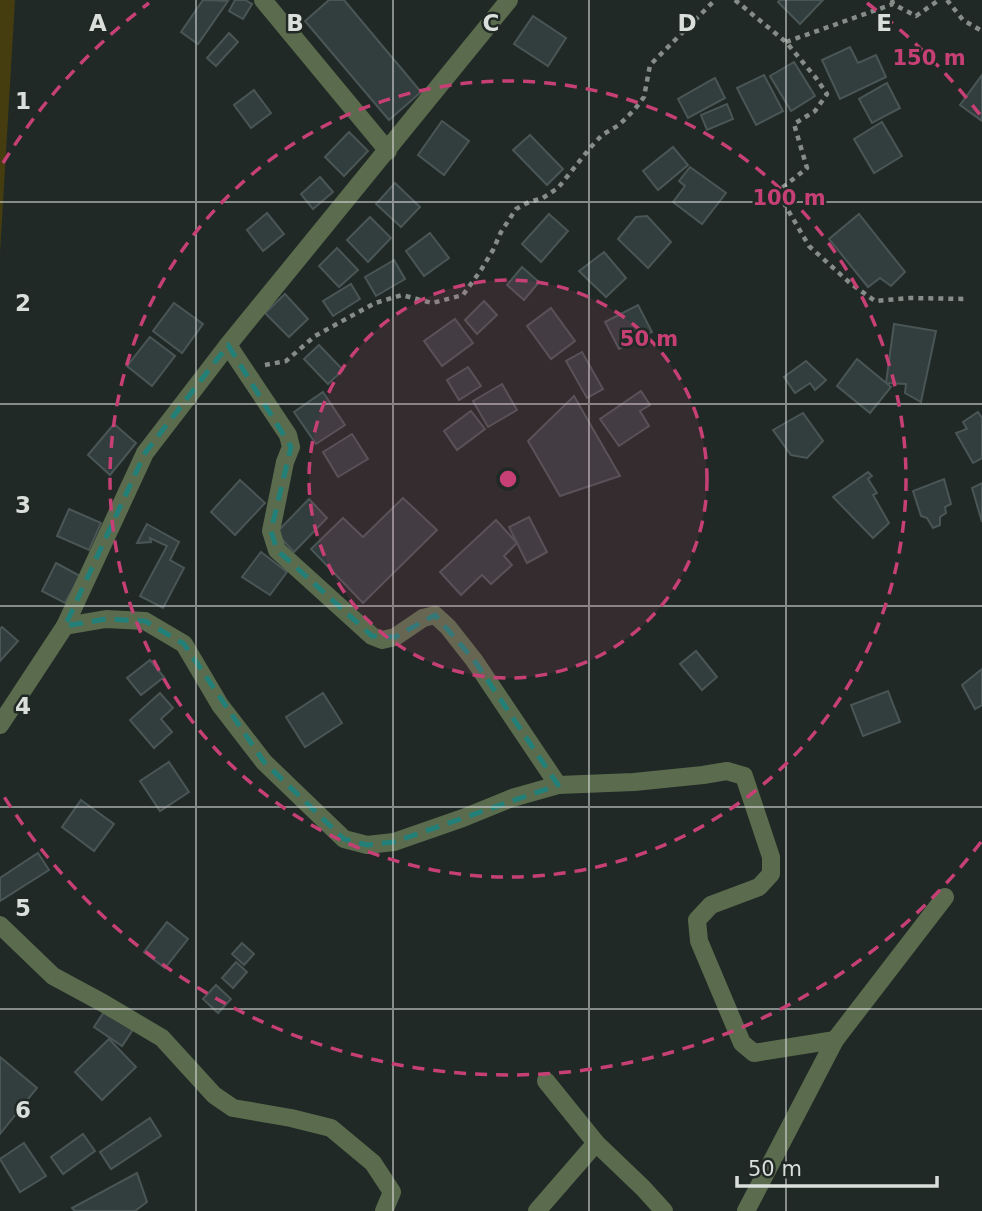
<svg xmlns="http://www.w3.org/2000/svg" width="982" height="1211" font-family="'DejaVu Sans',sans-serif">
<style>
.green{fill:#453d0f}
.building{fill:#323d3d;stroke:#4a5555;stroke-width:2}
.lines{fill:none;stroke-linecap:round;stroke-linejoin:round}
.path{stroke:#868d89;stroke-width:4.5;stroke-dasharray:5 5;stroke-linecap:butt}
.minor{stroke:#5b6c4e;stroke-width:18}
.marked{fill:none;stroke:#238079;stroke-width:5;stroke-dasharray:14 9;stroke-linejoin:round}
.grid{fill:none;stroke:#dadfdc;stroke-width:2;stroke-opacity:0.55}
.ring{fill:none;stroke:#c74075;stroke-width:3.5;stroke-dasharray:12 9}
.grid-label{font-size:23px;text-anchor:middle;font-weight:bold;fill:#dadfdc;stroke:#202925;stroke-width:5;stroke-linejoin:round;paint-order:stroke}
.centre{fill:#c74075;stroke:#202925;stroke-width:3.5}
.ring-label{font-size:21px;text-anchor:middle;font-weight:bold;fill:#c74075;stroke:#202925;stroke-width:5;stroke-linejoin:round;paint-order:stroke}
</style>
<rect width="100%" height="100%" fill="#202925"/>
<polygon class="green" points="0,0 15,0 0,253"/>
<g class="building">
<polygon points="203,0 228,1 198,44 181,32"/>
<polygon points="235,0 245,0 252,4 243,19 229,11"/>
<polygon points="329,0 344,0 421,92 389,120 305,21"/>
<polygon points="780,0 823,0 800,24 778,2"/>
<polygon points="533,16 566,38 548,66 514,44"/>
<polygon points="229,33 238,42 216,66 207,58"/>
<polygon points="850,47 858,63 876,55 886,77 840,99 822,60"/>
<polygon points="794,62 815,96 791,111 770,76"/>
<polygon points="764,75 783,111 756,125 737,88"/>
<polygon points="982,75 982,121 960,105"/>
<polygon points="715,78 725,98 688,118 678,99"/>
<polygon points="887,83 900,108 872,123 859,99"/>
<polygon points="254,90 271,113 251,128 234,105"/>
<polygon points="727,104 733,119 707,130 701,115"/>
<polygon points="442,121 469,141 444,175 418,155"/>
<polygon points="882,122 902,156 874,173 854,139"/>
<polygon points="349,132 368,151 344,176 325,157"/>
<polygon points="530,135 563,169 547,185 513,150"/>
<polygon points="673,147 688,165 658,190 643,171"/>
<polygon points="690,167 726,193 702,224 673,202 685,186 679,181"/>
<polygon points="320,177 333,192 313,209 301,194"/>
<polygon points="395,183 420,207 401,227 376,204"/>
<polygon points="267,213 284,234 263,251 247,230"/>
<polygon points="549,214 568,231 541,262 522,244"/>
<polygon points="859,214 905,272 891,286 880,278 868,287 829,239"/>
<polygon points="647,216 671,242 648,268 618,239 636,217"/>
<polygon points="370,217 391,238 368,262 347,240"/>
<polygon points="430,233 449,258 424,276 406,251"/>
<polygon points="337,248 358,270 339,287 319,266"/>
<polygon points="604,252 626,278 606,297 579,271"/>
<polygon points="394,260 405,279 376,296 365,277"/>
<polygon points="522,267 539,282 524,300 507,285"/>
<polygon points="351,284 360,299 333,316 323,301"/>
<polygon points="285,294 308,319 289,337 265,313"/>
<polygon points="484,301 497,315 477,334 465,320"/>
<polygon points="174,303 203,324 182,353 153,331"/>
<polygon points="638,305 652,332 619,349 605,322"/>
<polygon points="551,308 575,341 551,359 527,326"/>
<polygon points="455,319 473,343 442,366 424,341"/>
<polygon points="894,324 936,331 921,402 905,393 906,384 886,383"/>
<polygon points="150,337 175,356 152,386 127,366"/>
<polygon points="319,345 343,370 328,384 304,359"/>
<polygon points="582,352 603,389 587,398 566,361"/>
<polygon points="857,359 891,387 870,413 837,386"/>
<polygon points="806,361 826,380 815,390 810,383 795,393 784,377"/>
<polygon points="468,367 481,386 459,400 447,380"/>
<polygon points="502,384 517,410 488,427 473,401"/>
<polygon points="641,391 650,405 640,411 649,426 619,446 600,419"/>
<polygon points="323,392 345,425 316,444 294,412"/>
<polygon points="574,396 620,476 560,496 528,441"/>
<polygon points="471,411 485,429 457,450 444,431"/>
<polygon points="978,412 982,418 982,458 973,463 956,433 967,429 963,422"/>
<polygon points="803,413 823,441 807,458 791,455 773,430"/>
<polygon points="114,424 136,443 110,475 88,455"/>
<polygon points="352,434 368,459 338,477 323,452"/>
<polygon points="868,472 872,476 868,479 877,493 873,495 889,523 873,538 833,497"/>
<polygon points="944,479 951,504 945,507 946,513 940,517 940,525 933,528 927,518 921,516 913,491"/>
<polygon points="240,480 265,503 235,535 211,512"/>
<polygon points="982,483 982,522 972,488"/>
<polygon points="403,498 437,530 363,603 311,549 343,518 363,537"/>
<polygon points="309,499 327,518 294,552 276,533"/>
<polygon points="69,509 101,523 89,550 57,536"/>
<polygon points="529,517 547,552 527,563 509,527"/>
<polygon points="496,520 517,543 504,556 512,565 491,584 482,575 461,595 440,572"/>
<polygon points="147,524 179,542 170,560 184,568 163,608 140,596 167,546 150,538 151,542 137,543"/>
<polygon points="261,552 287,572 270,595 242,577"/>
<polygon points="56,563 80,576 65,603 42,591"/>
<polygon points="2,627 18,641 0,661 0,629"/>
<polygon points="696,651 717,677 702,690 680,664"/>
<polygon points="150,660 164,677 141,695 127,678"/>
<polygon points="982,669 982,705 975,709 962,685"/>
<polygon points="888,691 900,722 863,736 851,705"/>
<polygon points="160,693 173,708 161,719 172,732 154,748 130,720"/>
<polygon points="323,693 342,723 305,747 286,717"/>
<polygon points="169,762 189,792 160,811 140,781"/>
<polygon points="81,800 114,824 94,851 62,827"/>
<polygon points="38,853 49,870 0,901 0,878"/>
<polygon points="167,922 188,939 165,968 144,952"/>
<polygon points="242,943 254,954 244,965 232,954"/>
<polygon points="236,962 247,972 233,988 222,978"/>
<polygon points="216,985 231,999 218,1013 203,999"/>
<polygon points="108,1006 136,1025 122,1046 94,1027"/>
<polygon points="109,1039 136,1067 102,1100 75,1072"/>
<polygon points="0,1057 37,1088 0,1134"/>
<polygon points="150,1118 161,1136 111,1169 100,1152"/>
<polygon points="83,1134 95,1151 63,1174 51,1157"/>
<polygon points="24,1143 46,1176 20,1192 0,1159"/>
<polygon points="137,1173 147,1202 135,1211 75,1211 72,1208"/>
</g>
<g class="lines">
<g class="path">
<polyline points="735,0 786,42 816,78 827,94 815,111 794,124 807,168 782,188 785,205 809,246 850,283 875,301 910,298 966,299"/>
<polyline points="892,0 893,4 916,16 939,0"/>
<polyline points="947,0 963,20 982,31"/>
<polyline points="786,42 893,4"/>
<polyline points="265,365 286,361 315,336 375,303 402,295 432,303 463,295 481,270 493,250 501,232 516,209 529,202 543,198 558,188 590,148 602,135 619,125 635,109 644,97 650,65 715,0"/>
</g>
<g class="minor">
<polyline points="263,0 388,151"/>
<polyline points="228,345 288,435 291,447 285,462 271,531 277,550 372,636 382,640 395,637 423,618 435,615 448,627 474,660 558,785"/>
<polyline points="65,626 106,619 145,621 184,644 220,705 264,762 344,839 367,845 394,842 463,818 512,798 558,785 634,782 703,775 727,771 744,776 771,857 771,874 759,887 711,905 697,920 699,941 742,1043 754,1053 835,1040"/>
<polyline points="0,725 65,626 145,453 228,345 509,0"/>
<polyline points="0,925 53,976 103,1003 162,1038 214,1095 233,1108 291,1118 331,1128 373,1163 392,1192 384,1211"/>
<polyline points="546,1081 596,1143 643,1188 664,1211"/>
<polyline points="537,1211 596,1143"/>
<polyline points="746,1211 835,1040 945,897"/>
</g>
</g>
<path class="marked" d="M228 345 291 447 271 531 277 550 372 636 395 637 435 615 474 660 558 785 394 842 367 845 344 839 264 762 184 644 145 621 106 619 65 626 145 453Z"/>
<path class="grid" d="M196 0V1211M393 0V1211M589 0V1211M786 0V1211M0 202H982M0 404H982M0 606H982M0 807H982M0 1009H982"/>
<circle cx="508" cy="479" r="199" fill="#c74075" fill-opacity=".12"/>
<g class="ring">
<circle cx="508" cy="479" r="199"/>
<circle cx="508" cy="479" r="398"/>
<path d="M981 842A596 596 0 0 1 3 795M3 163A596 596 0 0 1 149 3M867 3A596 596 0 0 1 981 116"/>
</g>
<g class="grid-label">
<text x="98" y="31">A</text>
<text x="295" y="31">B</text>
<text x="491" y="31">C</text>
<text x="687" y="31">D</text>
<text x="884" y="31">E</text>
<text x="23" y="109">1</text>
<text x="23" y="311">2</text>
<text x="23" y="513">3</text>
<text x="23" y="714">4</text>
<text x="23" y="916">5</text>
<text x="23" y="1118">6</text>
</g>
<circle cx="508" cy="479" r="10" class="centre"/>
<g class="ring-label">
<text x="929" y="65">150 m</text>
<text x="789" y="205">100 m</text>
<text x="649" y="346">50 m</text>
</g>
<path d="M737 1176v10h200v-10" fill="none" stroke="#dadfdc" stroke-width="3.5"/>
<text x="748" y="1176" font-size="21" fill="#dadfdc" stroke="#202925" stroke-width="5" paint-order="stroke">50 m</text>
</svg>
